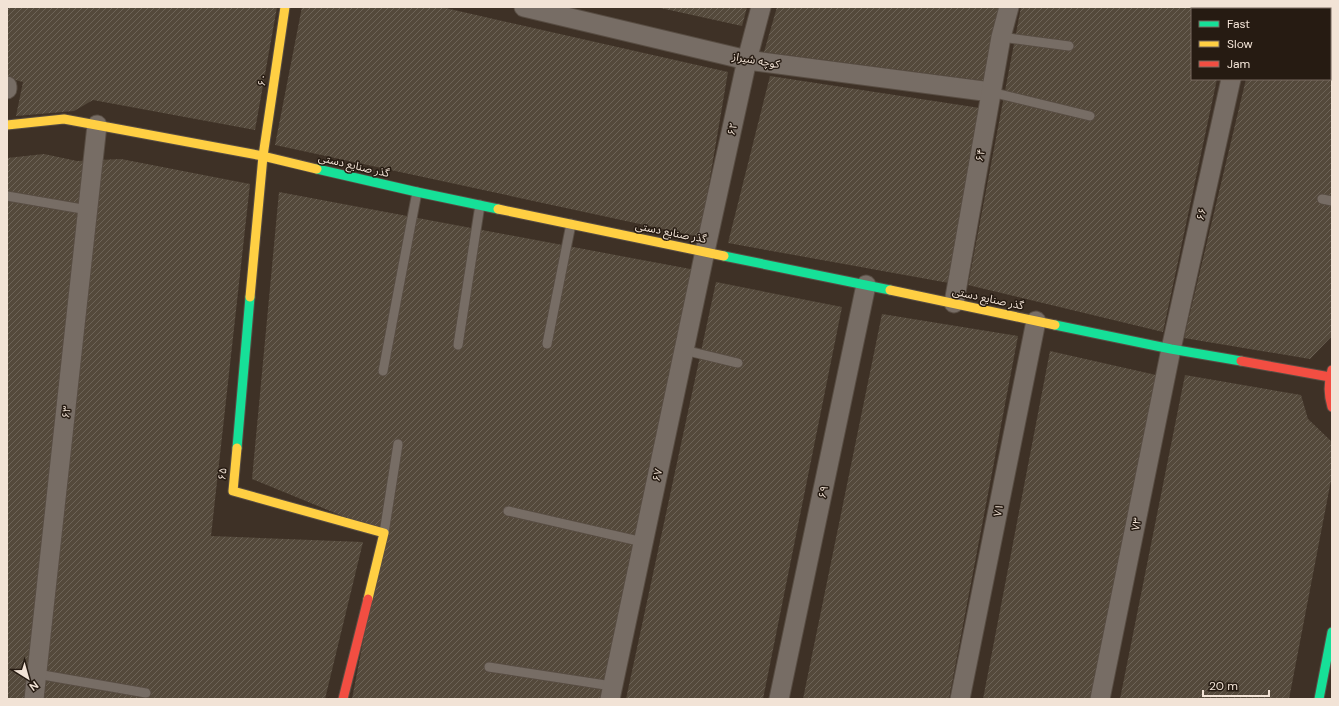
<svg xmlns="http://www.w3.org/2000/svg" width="1339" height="706" font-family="'DM Sans','Noto Sans Arabic',sans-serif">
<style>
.building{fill:url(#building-hatch)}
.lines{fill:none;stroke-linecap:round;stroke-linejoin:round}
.lane-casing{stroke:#584d43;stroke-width:11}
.street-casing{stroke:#584d43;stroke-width:21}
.fast-casing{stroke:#584d43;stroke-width:11}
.slow-casing{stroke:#584d43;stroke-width:11}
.jam-casing{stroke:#584d43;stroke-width:11}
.lane{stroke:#776d65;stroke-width:9}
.street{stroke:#776d65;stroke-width:19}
.fast{stroke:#16e098;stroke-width:9}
.slow{stroke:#ffcf43;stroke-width:9}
.jam{stroke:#f24e42;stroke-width:9}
.labels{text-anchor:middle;stroke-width:3;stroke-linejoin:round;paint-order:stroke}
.street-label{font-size:11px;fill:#f2e3d6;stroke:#261b12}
</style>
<defs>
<pattern id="building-hatch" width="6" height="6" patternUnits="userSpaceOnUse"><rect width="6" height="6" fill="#54493b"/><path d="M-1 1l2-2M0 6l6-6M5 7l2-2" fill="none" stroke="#6d6357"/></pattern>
</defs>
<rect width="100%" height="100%" fill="#3e3126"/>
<g class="building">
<polygon points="7,7 277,7 255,130 93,100 74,111 16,116 23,82 7,78"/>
<polygon points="302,7 441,7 728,72 700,237 275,145"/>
<polygon points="656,7 747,7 742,26"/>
<polygon points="777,7 1005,7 986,81 764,52"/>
<polygon points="1021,7 1233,7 1232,9 1192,9 1192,79 1217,79 1163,332 968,285"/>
<polygon points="1263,7 1309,7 1315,8 1263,9"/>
<polygon points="1330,11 1332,12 1332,336 1310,359 1184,338 1246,79 1330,79"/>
<polygon points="770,76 980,108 949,283 728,243"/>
<polygon points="44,154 77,161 121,159 250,184 211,536 363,542 325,699 7,699 7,158"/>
<polygon points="279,192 701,271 609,699 352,699 384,533 252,479"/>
<polygon points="716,282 842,307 763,699 626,699"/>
<polygon points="882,314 1018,336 949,699 803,699"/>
<polygon points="1050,351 1165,377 1097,699 983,699"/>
<polygon points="1185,375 1301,395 1308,419 1332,442 1332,475 1289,699 1120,699"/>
</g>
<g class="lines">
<defs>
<g id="lane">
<polyline points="1001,37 1069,46"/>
<polyline points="991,92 1090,116"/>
<polyline points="7,196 88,210"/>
<polyline points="1322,199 1332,201"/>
<polyline points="547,344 571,224"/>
<polyline points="458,345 480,205"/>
<polyline points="684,350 738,363"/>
<polyline points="383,371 417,192"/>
<polyline points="508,511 643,542"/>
<polyline points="384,533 398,444"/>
<polyline points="489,667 612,686"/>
<polyline points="37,674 146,693"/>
</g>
<g id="street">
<polyline points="524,7 747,60 991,92"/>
<polyline points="1247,9 1247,7"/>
<polyline points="7,86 7,89"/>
<polyline points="954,303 1001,37 1009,7"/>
<polyline points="34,699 97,125"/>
<polyline points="610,699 705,251 747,60 761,7"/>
<polyline points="779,699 866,285"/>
<polyline points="960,699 1036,321"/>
<polyline points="1100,699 1171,349 1231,79"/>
</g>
<g id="fast">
<polyline points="317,169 417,192 498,209"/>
<polyline points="724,256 890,290"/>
<polyline points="1055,325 1171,349 1241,361"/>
<polyline points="237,448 250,297"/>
<polyline points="1319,699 1332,632"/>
</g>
<g id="slow">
<polyline points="7,125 64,119 263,156 317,169"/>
<polyline points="498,209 724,256"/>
<polyline points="890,290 1055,325"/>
<polyline points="250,297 263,156 285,7"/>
<polyline points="237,448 233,491 384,533 368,599"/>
</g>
<g id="jam">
<polyline points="1241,361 1330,377"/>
<path d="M1332 370C1328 383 1328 394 1332 407"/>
<polyline points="343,699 368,599"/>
</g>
</defs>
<use href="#lane" class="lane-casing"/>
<use href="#street" class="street-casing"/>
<use href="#fast" class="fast-casing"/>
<use href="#slow" class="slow-casing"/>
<use href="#jam" class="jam-casing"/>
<use href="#lane" class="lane"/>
<use href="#street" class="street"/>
<use href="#fast" class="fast"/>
<use href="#slow" class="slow"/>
<use href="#jam" class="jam"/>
</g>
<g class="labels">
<g class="street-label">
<text transform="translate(756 60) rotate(10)" y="4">کوچه شیراز</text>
<text transform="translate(262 80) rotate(-82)" y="4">۶۰</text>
<text transform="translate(732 129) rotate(-78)" y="4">۶۲</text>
<text transform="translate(980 155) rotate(-80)" y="4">۶۴</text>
<text transform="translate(354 165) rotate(13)" y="4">گذر صنایع دستی</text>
<text transform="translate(1201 214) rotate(-77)" y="4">۶۶</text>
<text transform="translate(671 232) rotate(11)" y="4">گذر صنایع دستی</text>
<text transform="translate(988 298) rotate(12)" y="4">گذر صنایع دستی</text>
<text transform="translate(66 412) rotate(-84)" y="4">۶۳</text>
<text transform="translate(222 474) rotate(-85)" y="4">۶۵</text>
<text transform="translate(657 475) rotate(-78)" y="4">۶۷</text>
<text transform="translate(823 492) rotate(-78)" y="4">۶۹</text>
<text transform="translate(998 510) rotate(-79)" y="4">۷۱</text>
<text transform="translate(1136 524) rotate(-79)" y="4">۷۳</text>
</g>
</g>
<rect width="1339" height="706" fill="none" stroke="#f2e3d6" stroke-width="16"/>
<rect x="1191" y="8" width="140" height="72" fill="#261b12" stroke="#786b60"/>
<rect x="1199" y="21" width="20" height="6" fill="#16e098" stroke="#786b60"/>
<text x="1227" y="28" font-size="12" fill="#f2e3d6">Fast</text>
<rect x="1199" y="41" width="20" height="6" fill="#ffcf43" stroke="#786b60"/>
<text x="1227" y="48" font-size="12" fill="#f2e3d6">Slow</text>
<rect x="1199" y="61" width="20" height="6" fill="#f24e42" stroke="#786b60"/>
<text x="1227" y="68" font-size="12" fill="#f2e3d6">Jam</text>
<g transform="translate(28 678) rotate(143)" stroke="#261b12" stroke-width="3" paint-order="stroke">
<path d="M0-3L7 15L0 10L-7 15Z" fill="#f2e3d6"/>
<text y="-6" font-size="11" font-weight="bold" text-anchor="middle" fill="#f2e3d6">N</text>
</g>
<path d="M1203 690v6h66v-6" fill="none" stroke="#f2e3d6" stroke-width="2"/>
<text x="1209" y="690" font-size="12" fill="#f2e3d6" stroke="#261b12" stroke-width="3" paint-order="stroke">20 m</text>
</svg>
